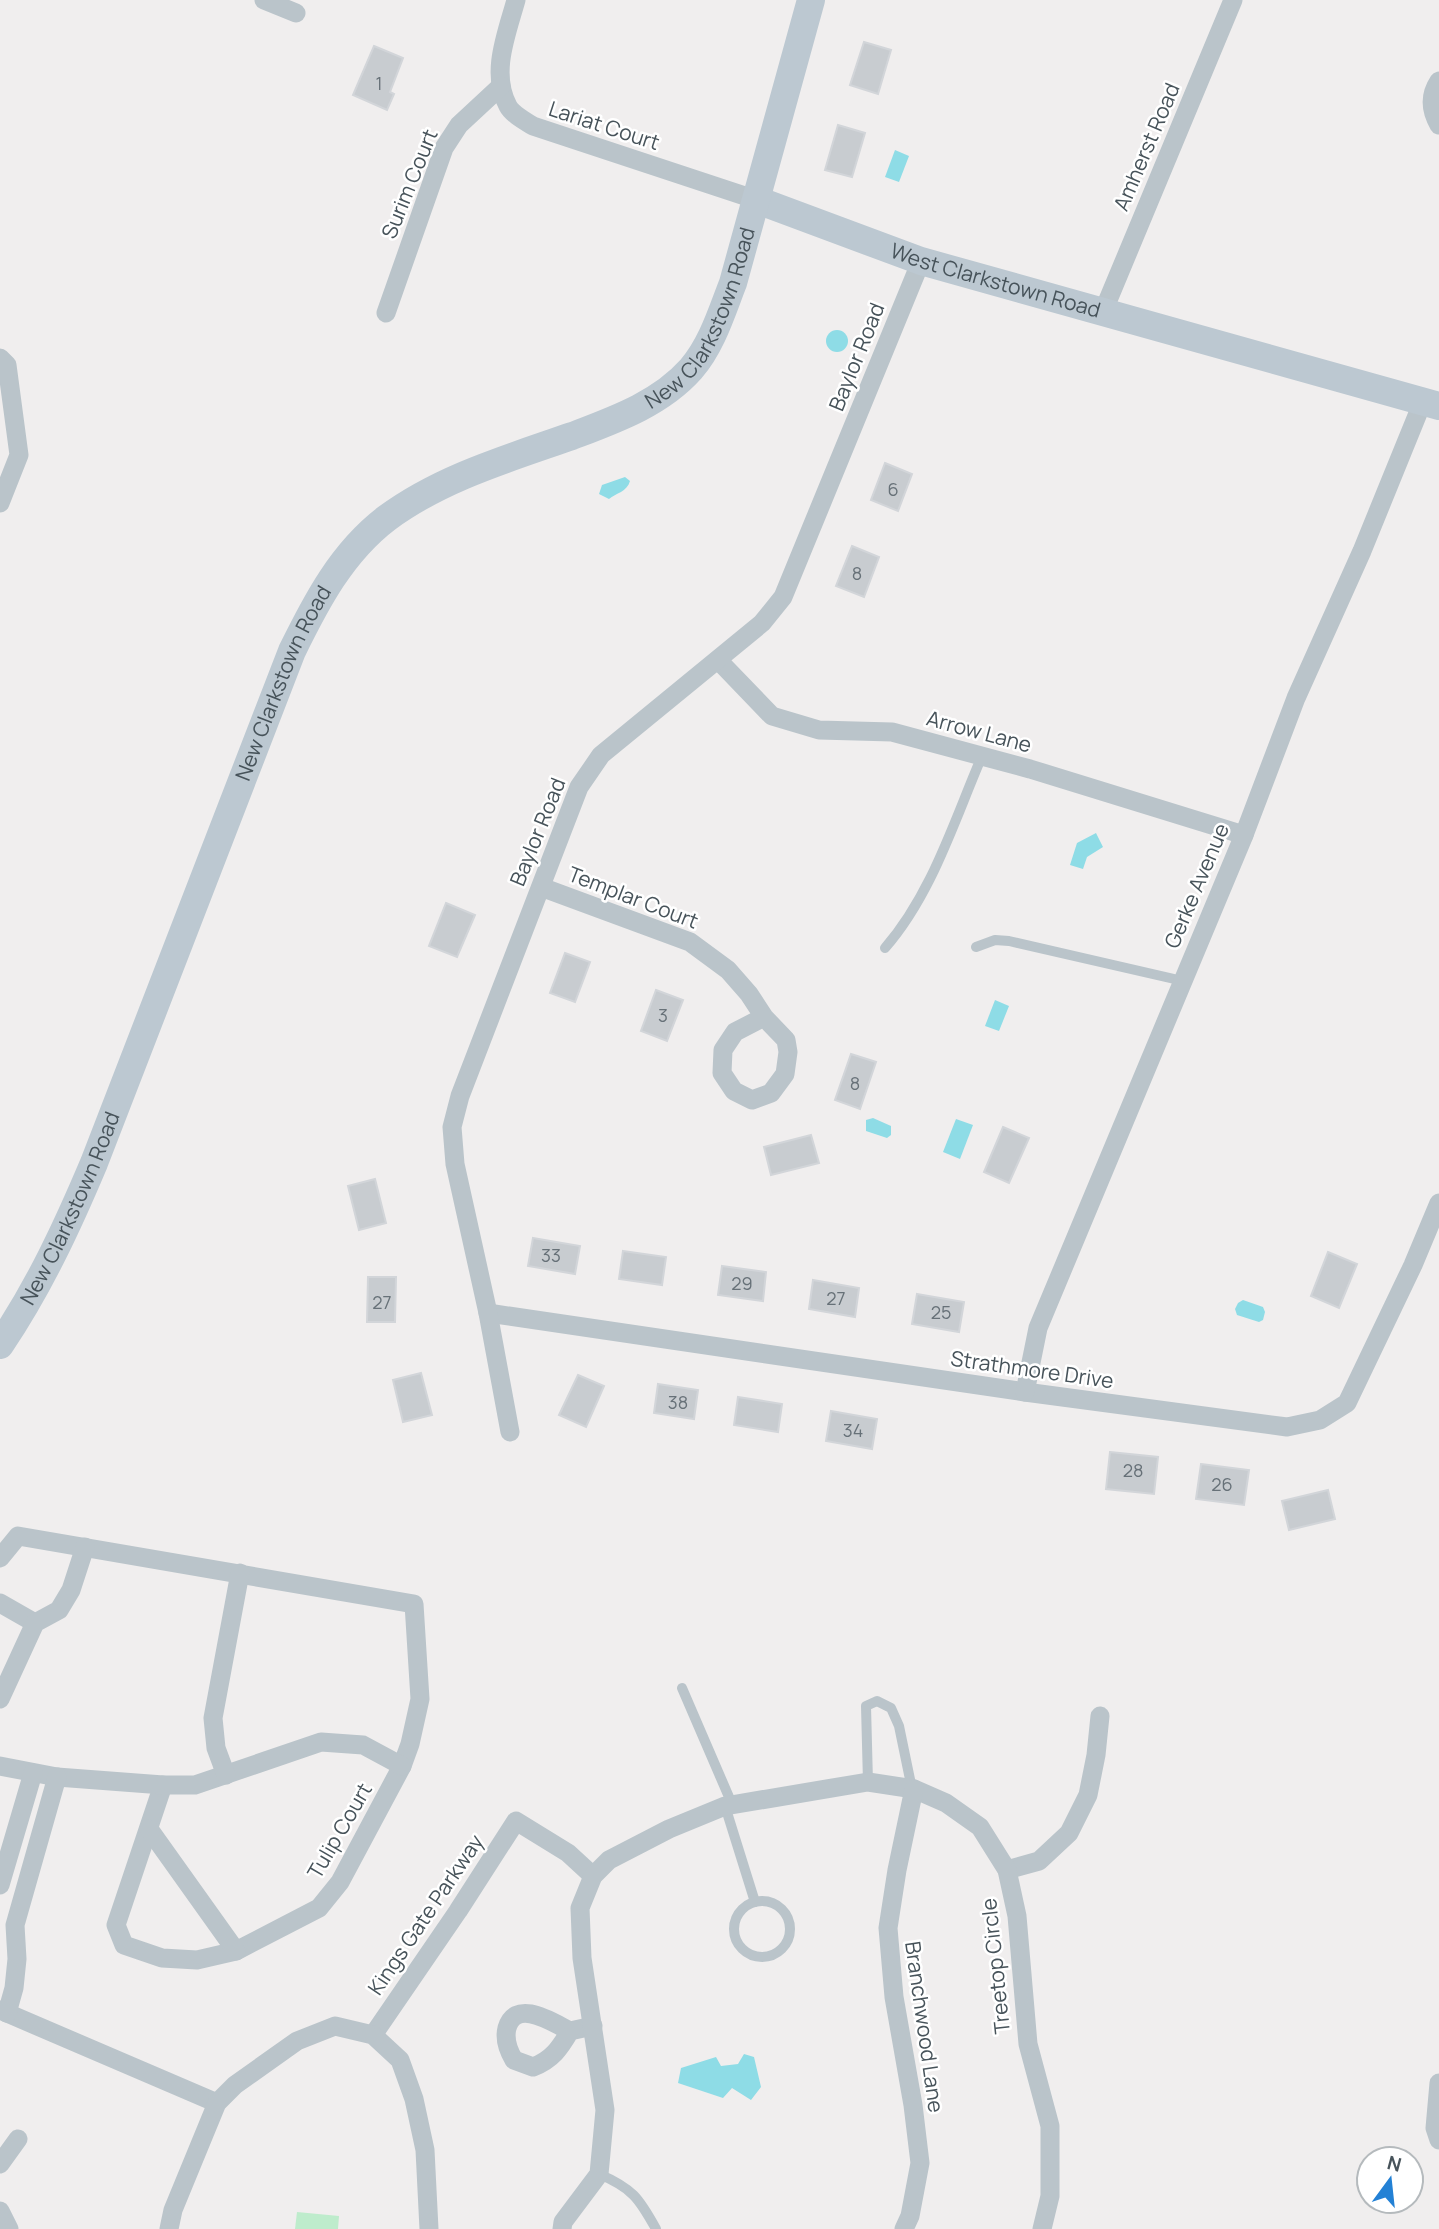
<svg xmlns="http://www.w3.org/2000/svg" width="1439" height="2229" font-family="Manrope,sans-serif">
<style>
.green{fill:#beeccc}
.water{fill:#8edce6}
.building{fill:#c8ccd0;stroke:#d2d5d9;stroke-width:2}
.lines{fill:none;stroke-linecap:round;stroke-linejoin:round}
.lane{stroke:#bac4ca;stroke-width:10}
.street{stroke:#bac4ca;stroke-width:19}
.secondary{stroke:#bcc8d1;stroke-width:28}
.labels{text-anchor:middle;stroke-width:5;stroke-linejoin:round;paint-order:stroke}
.number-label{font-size:18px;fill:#677178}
.street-label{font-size:21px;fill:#47535a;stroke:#fff}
</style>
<rect width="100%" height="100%" fill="#f0eeee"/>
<polygon class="green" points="297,2212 339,2216 338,2229 295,2229"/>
<g class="water">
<polygon points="895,150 909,156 899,182 885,177"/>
<circle cx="837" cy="341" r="11"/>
<path d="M625 477 630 481C627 492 616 493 609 499L599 494 602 485Z"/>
<polygon points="1096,833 1103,847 1087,857 1083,869 1070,865 1077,843"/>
<polygon points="995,1000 1009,1006 999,1031 985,1026"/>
<polygon points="873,1118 891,1126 891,1135 887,1138 866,1131 866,1120"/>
<polygon points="956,1119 973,1125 960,1159 943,1152"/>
<polygon points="1243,1300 1263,1307 1265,1312 1263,1320 1259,1322 1237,1315 1235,1309 1238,1303"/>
<polygon points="744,2054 754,2057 761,2087 751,2100 732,2088 723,2098 678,2083 681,2068 716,2057 721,2066 738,2064"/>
</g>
<g class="building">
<polygon points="864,42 891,50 878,94 850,85"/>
<polygon points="374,46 403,58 390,92 394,94 387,110 353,95"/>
<polygon points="838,125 865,133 852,177 825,170"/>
<polygon points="885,463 912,474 898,511 871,500"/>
<polygon points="852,546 879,557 864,597 836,586"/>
<polygon points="446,903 475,915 457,957 429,946"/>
<polygon points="565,953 590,962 575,1002 550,993"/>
<polygon points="656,990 683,1000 667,1041 641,1031"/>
<polygon points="851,1054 876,1062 860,1109 835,1100"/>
<polygon points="1003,1127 1029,1138 1009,1183 984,1172"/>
<polygon points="811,1135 819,1163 771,1175 764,1147"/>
<polygon points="375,1179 386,1223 359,1230 348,1186"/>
<polygon points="533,1238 580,1246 575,1274 528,1266"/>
<polygon points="623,1251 666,1257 662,1285 619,1279"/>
<polygon points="1328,1252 1357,1264 1339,1308 1311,1296"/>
<polygon points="722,1266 766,1272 763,1301 718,1295"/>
<polygon points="368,1277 396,1277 395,1322 367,1322"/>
<polygon points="813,1280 859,1288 855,1317 809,1309"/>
<polygon points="917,1294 964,1302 959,1332 912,1324"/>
<polygon points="421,1373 432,1415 403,1422 393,1380"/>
<polygon points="578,1375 604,1386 586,1427 559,1415"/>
<polygon points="658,1384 698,1390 694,1419 654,1413"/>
<polygon points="738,1397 782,1404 778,1432 734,1425"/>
<polygon points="831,1411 877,1419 872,1449 826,1441"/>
<polygon points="1110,1452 1158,1457 1154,1494 1106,1489"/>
<polygon points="1201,1464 1249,1470 1244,1505 1196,1499"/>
<polygon points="1328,1490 1335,1519 1289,1530 1282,1501"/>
</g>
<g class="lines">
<g class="lane">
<polyline points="976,947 995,940 1009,941 1183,981"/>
<path d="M885 948C932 894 954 821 982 756"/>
<polyline points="682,1688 732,1804"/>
<polyline points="868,1782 866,1706 877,1701 891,1708 899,1726 912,1789"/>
<polyline points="725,1806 755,1902"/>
<circle cx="762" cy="1929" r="28"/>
<path d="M599 2174C632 2188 639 2198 656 2229"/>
</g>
<g class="street">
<polyline points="264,0 296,13"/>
<path d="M516 0C507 33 490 73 508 106 512 114 525 121 533 126L757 200"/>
<path d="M1439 81C1429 96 1431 111 1439 125"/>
<polyline points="1103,312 1233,0"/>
<polyline points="386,313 444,148 459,125 501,86"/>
<polyline points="0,358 7,365 19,455 0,503"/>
<polyline points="719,661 772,716 819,730 892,732 1030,769 1244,835"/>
<polyline points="541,887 690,942 728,970 749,994 764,1017 786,1040 788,1052 785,1074 771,1093 752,1100 734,1091 722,1073 723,1050 735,1032 764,1017"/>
<polyline points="488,1313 1025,1392 1287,1427 1320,1420 1347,1403 1413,1265 1439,1203"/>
<polyline points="1025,1392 1038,1328 1244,835 1296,698 1362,551 1423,401"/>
<polyline points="510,1432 488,1313 455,1164 452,1127 460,1096 579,787 601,755 762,623 783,597 921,261"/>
<polyline points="0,1558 18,1536 414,1604 420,1699 410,1744 402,1766 340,1882 319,1908 236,1951 197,1960 162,1958 124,1945 116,1925 163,1785"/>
<polyline points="0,1603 35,1623"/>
<polyline points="0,1699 35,1623 59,1610 71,1590 85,1547"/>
<polyline points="0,1766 57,1777 163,1785 195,1785 321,1742 363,1745 402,1766"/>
<polyline points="226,1775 216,1748 213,1718 240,1573"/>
<polyline points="149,1829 236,1951"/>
<polyline points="1007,1870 1039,1861 1069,1833 1088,1795 1096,1755 1100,1716"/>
<polyline points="0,1885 33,1773"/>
<polyline points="0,2010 217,2103"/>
<polyline points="7,2013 14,1988 17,1959 15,1925 57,1777"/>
<path d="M570 2031C552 2022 516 1998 507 2028 504 2040 508 2050 514 2060L533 2067C552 2060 560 2048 570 2031L593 2026"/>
<polyline points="373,2035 458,1911 516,1821 568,1853 593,1876"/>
<polyline points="1439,2083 1435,2128 1439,2140"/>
<polyline points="0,2164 18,2139"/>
<polyline points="0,2211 9,2229"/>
<polyline points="169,2229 173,2210 217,2103 235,2085 297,2041 335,2026 373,2035 400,2060 414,2099 425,2150 429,2229"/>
<polyline points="562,2229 563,2222 599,2174 605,2110 582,1958 580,1908 593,1876 609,1860 669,1829 725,1806 868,1782 914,1789 946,1803 980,1827 1007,1870 1017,1916 1028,2044 1050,2126 1050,2196 1042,2229"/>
<polyline points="904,2229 910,2216 920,2163 913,2105 894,1997 888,1928 897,1870 914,1789"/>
</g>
<g class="secondary">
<path id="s1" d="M757 200 921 261 1439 406"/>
<path id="s2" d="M0 1345C39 1287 67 1227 94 1163L292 651C316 602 342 552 387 518 441 478 509 458 572 436 614 420 660 404 691 369 712 345 722 311 733 283L811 0"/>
</g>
</g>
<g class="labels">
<g class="number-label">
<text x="379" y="90">1</text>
<text x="893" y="496">6</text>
<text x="857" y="580">8</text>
<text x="663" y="1022">3</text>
<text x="855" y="1090">8</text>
<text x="551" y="1262">33</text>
<text x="742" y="1290">29</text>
<text x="836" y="1305">27</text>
<text x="382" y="1309">27</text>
<text x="941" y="1319">25</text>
<text x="678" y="1409">38</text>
<text x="853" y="1437">34</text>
<text x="1133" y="1477">28</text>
<text x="1222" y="1491">26</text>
</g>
<g class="street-label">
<text transform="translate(604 126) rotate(18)" y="7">Lariat Court</text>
<text transform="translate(1147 147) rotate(-67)" y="7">Amherst Road</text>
<text transform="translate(410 184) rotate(-68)" y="7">Surim Court</text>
<text dy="7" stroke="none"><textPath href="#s1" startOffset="252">West Clarkstown Road</textPath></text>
<text dy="7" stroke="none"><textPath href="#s2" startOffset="1309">New Clarkstown Road</textPath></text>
<text transform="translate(857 357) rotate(-68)" y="7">Baylor Road</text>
<text dy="7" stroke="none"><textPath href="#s2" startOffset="721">New Clarkstown Road</textPath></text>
<text transform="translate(979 732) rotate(15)" y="7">Arrow Lane</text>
<text transform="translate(538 832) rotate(-68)" y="7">Baylor Road</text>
<text transform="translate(1197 886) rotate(-67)" y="7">Gerke Avenue</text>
<text transform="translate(633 898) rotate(21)" y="7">Templar Court</text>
<text dy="7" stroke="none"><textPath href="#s2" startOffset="154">New Clarkstown Road</textPath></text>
<text transform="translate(1032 1370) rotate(8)" y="7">Strathmore Drive</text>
<text transform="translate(340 1831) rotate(-60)" y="7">Tulip Court</text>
<text transform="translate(426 1915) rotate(-56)" y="7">Kings Gate Parkway</text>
<text transform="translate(996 1966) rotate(-96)" y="7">Treetop Circle</text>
<text transform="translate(924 2027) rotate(82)" y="7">Branchwood Lane</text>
</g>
</g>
<g transform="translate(1390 2180) rotate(15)"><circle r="33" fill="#ffffff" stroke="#b5babd" stroke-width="2"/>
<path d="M0-5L12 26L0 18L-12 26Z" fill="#2381d5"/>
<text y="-10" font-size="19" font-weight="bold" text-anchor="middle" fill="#47535a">N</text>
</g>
</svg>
